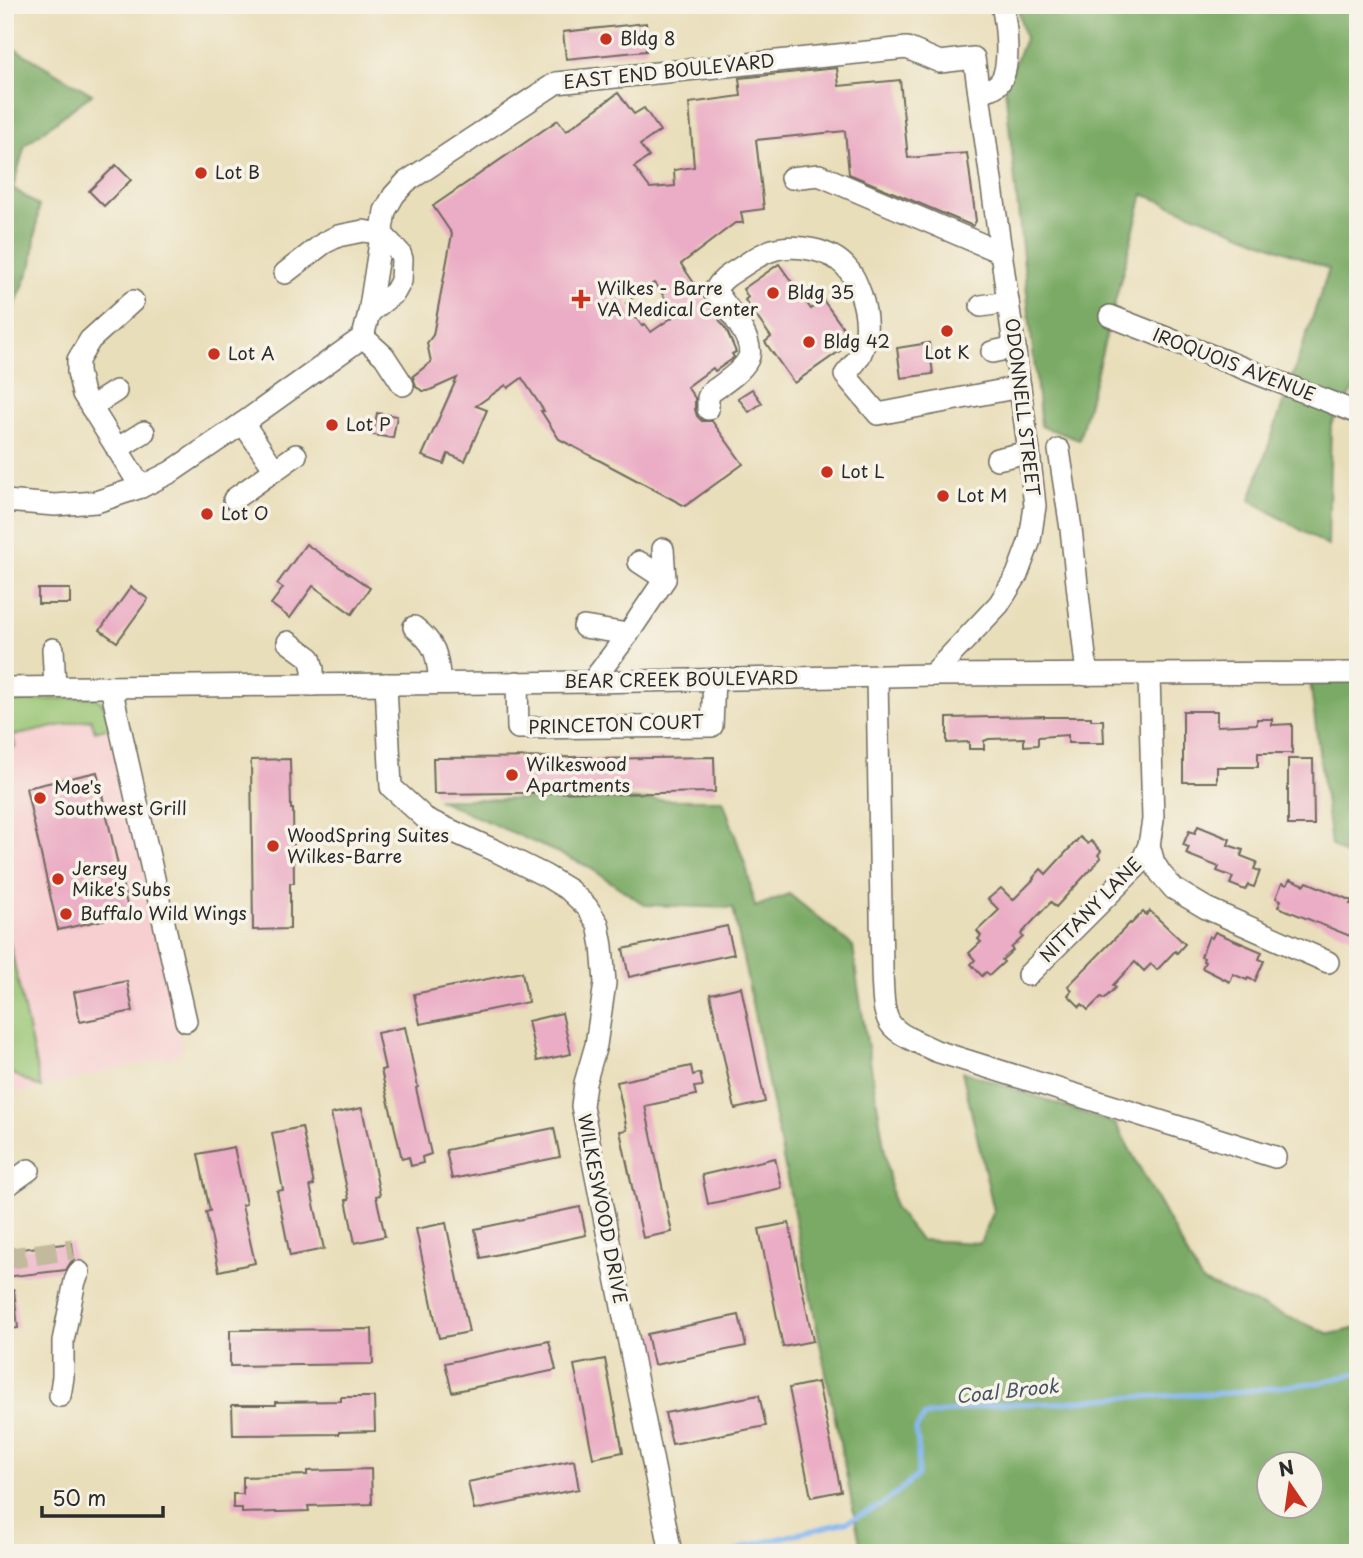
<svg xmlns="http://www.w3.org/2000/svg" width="1363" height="1558" font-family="'Playpen Sans',sans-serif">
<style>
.built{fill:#f7cfd1}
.green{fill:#98c573;stroke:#62784f;stroke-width:2}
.forest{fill:#7aaa65;stroke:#526a48;stroke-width:2;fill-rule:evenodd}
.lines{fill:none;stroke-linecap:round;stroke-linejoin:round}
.stream{stroke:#83b6f0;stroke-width:5}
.building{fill:#ebadc5;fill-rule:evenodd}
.minor-tunnel{stroke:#c3ba9d;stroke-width:21;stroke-dasharray:21 10;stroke-linecap:butt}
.minor-casing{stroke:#6e6a5d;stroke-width:24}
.minor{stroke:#fff;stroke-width:21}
.poi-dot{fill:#c8321e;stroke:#f7f3e8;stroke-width:2.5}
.labels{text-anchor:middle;stroke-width:7;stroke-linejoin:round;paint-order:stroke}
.poi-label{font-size:18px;fill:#2b2b2b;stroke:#f7f3e8;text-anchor:start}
.street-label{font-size:18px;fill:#2b2b2b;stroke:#f7f3e8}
.water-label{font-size:19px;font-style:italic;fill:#455566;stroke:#f7f3e8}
</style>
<rect width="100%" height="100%" fill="#f7f3e8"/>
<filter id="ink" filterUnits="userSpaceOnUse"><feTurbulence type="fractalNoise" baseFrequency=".0143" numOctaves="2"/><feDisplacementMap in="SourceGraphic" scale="14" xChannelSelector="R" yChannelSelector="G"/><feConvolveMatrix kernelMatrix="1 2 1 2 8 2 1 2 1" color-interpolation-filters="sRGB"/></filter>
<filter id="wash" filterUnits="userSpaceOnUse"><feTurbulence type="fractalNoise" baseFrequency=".00686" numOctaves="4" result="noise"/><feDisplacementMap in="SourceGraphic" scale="28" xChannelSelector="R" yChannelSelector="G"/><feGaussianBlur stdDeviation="1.57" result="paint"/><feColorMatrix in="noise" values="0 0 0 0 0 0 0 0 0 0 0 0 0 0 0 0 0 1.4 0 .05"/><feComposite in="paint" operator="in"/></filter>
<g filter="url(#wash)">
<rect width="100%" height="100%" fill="#e9deba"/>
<polygon class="built" points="5,710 103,714 152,904 183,1053 24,1092 5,1093"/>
<g class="green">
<path d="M92 697C105 701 106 710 109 723V726L106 728 95 731 91 719 13 736 15 747 5 750V702Z"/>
<polygon points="5,921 37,1070 41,1088 5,1070"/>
</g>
<g class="forest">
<polygon points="1017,5 1358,5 1358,383 1331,424 1328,546 1250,500 1329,269 1143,194 1079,440 1041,426 1005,87 1025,39"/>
<polygon points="5,46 12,47 92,94 25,145 13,188 39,206 32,264 5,330"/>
<polygon points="1310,681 1358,681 1358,864 1331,845"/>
<path d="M437 799 723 800 747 870 755 907 789 894 853 946 858 987 894 1207 920 1240 980 1243 994 1211 962 1071 1116 1124 1202 1282 1330 1334 1358 1328V1553H862L733 908 645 905 587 866ZM1268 1464H1310V1506H1268Z"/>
</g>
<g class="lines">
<polyline class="stream" points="732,1553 747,1546 846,1522 882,1505 918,1475 918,1443 916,1430 924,1416 998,1404 1054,1403 1112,1398 1227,1393 1322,1382 1358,1373"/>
</g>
<g id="blocks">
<g class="building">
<polygon points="646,23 648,47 646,47 646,51 566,59 563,32"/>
<path d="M837 68 839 86 900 80 908 158 967 153 976 221 973 226 849 174 845 131 756 140 764 209 741 212 743 223H735L681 264 727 331 736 352 732 354 734 357 731 360 715 371 713 368 687 387 695 398V409L697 416 702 421H712L743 464 685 506 559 439 541 411H544L522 378 508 388 506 385 476 406 487 410 465 461 448 454 444 464 422 456 457 378 428 391H423L416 387 413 376 431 362 427 343 433 335 452 234 433 206 558 120 566 131 618 93 634 114 644 108 660 131 640 145 649 157 634 167 650 188 675 186 674 170 694 167 689 103 741 96 739 78ZM654 283 677 314 651 332 645 324 642 326 626 303Z"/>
<polygon points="116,165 131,180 104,206 89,191"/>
<polygon points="779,264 811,309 823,300 852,340 851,343 794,383 765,342 771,337 745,300 748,297 743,289"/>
<polygon points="929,343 933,374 901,378 897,348"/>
<polygon points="752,389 762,403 749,412 738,398"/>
<polygon points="377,413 397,416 393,438 373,435"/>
<polygon points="306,544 370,588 352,614 313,586 290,618 271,604 283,588 277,584"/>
<polygon points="131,587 148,599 117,642 100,630"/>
<rect x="38" y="589" width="32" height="15"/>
<polygon points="1183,711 1217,711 1217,726 1257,724 1257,719 1272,719 1272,725 1292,724 1292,753 1258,753 1258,767 1217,767 1217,782 1183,782"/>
<polygon points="1044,716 1044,717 1091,717 1091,720 1103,720 1104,743 1068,743 1068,735 1038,737 1038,745 1024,746 1024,738 989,739 984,741 984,749 969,749 969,742 947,743 947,718"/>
<polygon points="591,757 591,759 714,757 715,792 603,794 603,792 434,794 433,758"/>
<polygon points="290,759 291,809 293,809 294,883 290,883 290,929 253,930 251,760"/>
<polygon points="1288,759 1313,759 1314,825 1288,825"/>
<polygon points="97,772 129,914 58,930 26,788"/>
<polygon points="1198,826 1230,839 1228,845 1243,850 1241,856 1257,862 1254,869 1260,871 1254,887 1248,885 1245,890 1230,884 1233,877 1217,871 1219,867 1186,854 1189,847 1183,845 1189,831 1195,833"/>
<polygon points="1080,837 1088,844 1091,841 1101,851 1098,855 1101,858 1056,907 1051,902 1033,921 1021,934 1023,937 1011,948 1013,950 1002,960 1004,962 990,975 986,972 982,976 971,964 975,960 969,953 981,942 978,939 981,936 977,931 999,910 988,899 1001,888 1013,900 1034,879 1033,878 1041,869 1046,874"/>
<polygon points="1290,879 1305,885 1307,882 1352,901 1350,904 1358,907 1358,931 1355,938 1278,907 1281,900 1276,898 1282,883 1287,885"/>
<polygon points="1150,911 1185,944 1177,953 1175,951 1157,970 1151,964 1144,971 1135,962 1113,985 1116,987 1104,999 1101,997 1088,1010 1082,1004 1080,1007 1068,995 1072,990 1068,986 1130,923 1131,924 1143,912 1146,915"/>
<polygon points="727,926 734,954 629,977 623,949"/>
<polygon points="1215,932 1262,952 1259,959 1264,961 1255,981 1248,978 1247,980 1233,974 1230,982 1202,968 1205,962 1203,961 1204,958 1201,957 1209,936 1212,938"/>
<polygon points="522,972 528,1002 420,1024 414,994"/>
<polygon points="127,981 133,1011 80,1022 74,992"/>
<polygon points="741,987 765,1102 735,1109 710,994"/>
<polygon points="562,1013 571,1054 537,1061 528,1021"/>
<polygon points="405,1027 418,1087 416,1088 431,1154 422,1157 423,1163 411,1166 409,1157 402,1159 381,1070 385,1069 377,1033"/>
<polygon points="691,1066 693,1075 700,1073 703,1086 694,1087 696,1095 645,1106 672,1232 643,1238 620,1131 627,1130 617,1082"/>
<polygon points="362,1108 380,1195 376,1196 385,1236 355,1243 346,1200 349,1199 331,1114"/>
<polygon points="302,1127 314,1185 310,1186 324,1249 290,1256 277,1191 283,1190 272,1133"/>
<polygon points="554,1128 560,1157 452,1179 446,1150"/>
<polygon points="234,1147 246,1204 242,1205 255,1263 219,1271 206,1212 210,1211 198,1154"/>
<polygon points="775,1158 782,1188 708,1204 702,1175"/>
<polygon points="580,1207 586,1235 481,1258 475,1229"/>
<polygon points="446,1223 469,1332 439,1338 416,1229"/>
<polygon points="789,1223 813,1341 783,1347 759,1229"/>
<polygon points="72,1243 74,1260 71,1262 66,1270 5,1277 5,1251"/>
<polygon points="5,1290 14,1290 18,1328 5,1330"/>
<polygon points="739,1315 746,1346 654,1365 647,1334"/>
<polygon points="372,1329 373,1364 230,1366 230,1330"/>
<polygon points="549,1341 556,1370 452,1392 445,1363"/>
<polygon points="605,1359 623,1452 593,1458 574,1365"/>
<polygon points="818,1382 841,1491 811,1497 789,1388"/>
<polygon points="759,1395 766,1426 672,1444 665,1413"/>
<polygon points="341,1397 374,1397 375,1431 339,1432 339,1434 233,1435 232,1405 276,1405 276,1402 341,1401"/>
<polygon points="574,1460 579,1489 474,1510 468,1482"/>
<polygon points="371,1469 372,1504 308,1506 309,1511 242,1513 242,1508 233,1508 233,1494 243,1494 243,1477 307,1475 307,1471"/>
</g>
</g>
</g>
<g filter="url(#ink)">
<use href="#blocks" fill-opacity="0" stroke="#6e6a5d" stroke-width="2"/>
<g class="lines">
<polyline class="minor-tunnel" points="5,1259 73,1249"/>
<defs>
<g id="minor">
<path d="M979 91C986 90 994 89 999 83 1012 69 1006 23 1002 5"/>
<polyline points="791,178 819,175 1002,253"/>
<polyline points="285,273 324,243 338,236 363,231 382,234 400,253 402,259 401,281 395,292 369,313"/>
<polyline points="133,301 90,340 78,360 78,372 83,394 141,487"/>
<polyline points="981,306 1008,302"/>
<polyline points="1110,316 1358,413"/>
<polyline points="363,337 384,356 403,385"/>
<polyline points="992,352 1015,347"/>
<polyline points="91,407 116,391"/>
<path d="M708 409V398L710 393C722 384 741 373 748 359 757 342 725 305 715 290 722 278 731 274 743 266 753 259 764 252 776 249 798 244 831 250 846 267 854 275 857 285 861 295 867 313 869 335 861 353 858 361 850 368 845 375L878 414 1020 387"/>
<polyline points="243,423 275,470 296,455"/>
<polyline points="117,449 144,432"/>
<polyline points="1059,450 1071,529 1087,675"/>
<polyline points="997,459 1029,452"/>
<polyline points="234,499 275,470"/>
<polyline points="5,501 55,505 96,502 141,487 171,472 243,423 363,337 369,313 385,211 394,195 406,182 556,83 907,48 940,62 974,58 1029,452 1035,506 1030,540 1017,575 999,604 932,675"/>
<polyline points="639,562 665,579"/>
<path d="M414 627C437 645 437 655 440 683"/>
<polyline points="584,627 628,634"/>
<polyline points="288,642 310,658 313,669 313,685"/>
<polyline points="53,649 55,687"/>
<path d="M877 676 882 970C884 1027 883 1027 936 1051L1275 1157"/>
<polyline points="517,682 518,728 712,726 714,679"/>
<polyline points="592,682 628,634 665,579 663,549"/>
<polyline points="386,684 391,787 426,819 496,851 546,876 569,890 587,907 598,924 602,946 605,983 596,1045 585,1083 582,1106 671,1553"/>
<polyline points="111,687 186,1021"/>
<polyline points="5,688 592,682 932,675 1358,673"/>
<polyline points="1149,845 1154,863 1161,874 1174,889 1206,908 1328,962"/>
<polyline points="1028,975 1142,861 1149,845 1153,820 1149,675"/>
<polyline points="5,1187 29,1170"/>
<polyline points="60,1396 63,1377 63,1341 75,1281 79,1272"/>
</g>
</defs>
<use href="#minor" class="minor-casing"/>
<use href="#minor" class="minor"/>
</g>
</g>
<g class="poi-dot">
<circle cx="606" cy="39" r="7"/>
<circle cx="201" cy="173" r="7"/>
<circle cx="773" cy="293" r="7"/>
<path d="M577.5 288.5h7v7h7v7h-7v7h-7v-7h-7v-7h7z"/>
<circle cx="947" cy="331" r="7"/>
<circle cx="809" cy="342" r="7"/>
<circle cx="214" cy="354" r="7"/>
<circle cx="332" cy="425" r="7"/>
<circle cx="827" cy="472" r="7"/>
<circle cx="943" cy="496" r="7"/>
<circle cx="207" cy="514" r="7"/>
<circle cx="512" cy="775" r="7"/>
<circle cx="40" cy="798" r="7"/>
<circle cx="273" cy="846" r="7"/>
<circle cx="58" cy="879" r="7"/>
<circle cx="66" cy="914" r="7"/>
</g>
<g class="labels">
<g class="poi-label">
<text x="620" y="45">Bldg 8</text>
<text x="215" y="179">Lot B</text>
<text x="597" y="295">Wilkes - Barre<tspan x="597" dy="21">VA Medical Center</tspan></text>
<text x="787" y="299">Bldg 35</text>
<text x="823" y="348">Bldg 42</text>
<text x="947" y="359" text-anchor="middle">Lot K</text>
<text x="228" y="360">Lot A</text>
<text x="346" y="431">Lot P</text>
<text x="841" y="478">Lot L</text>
<text x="957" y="502">Lot M</text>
<text x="221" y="520">Lot O</text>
<text x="526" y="771">Wilkeswood<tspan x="526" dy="21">Apartments</tspan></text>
<text x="54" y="794">Moe's<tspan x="54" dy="21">Southwest Grill</tspan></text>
<text x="287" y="842">WoodSpring Suites<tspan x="287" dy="21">Wilkes-Barre</tspan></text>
<text x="72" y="875">Jersey<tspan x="72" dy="21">Mike's Subs</tspan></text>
<text x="80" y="920">Buffalo Wild Wings</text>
</g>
<g class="street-label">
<text transform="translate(669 72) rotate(-6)" y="6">EAST END BOULEVARD</text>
<text transform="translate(1234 365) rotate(21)" y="6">IROQUOIS AVENUE</text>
<text transform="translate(1022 407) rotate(83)" y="6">ODONNELL STREET</text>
<text transform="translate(681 680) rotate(-1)" y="6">BEAR CREEK BOULEVARD</text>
<text transform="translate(616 725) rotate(-2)" y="6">PRINCETON COURT</text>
<text transform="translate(1091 910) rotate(-46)" y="6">NITTANY LANE</text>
<text transform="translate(602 1209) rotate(79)" y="6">WILKESWOOD DRIVE</text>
</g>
<g class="water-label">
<text transform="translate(1007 1391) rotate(-6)" y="7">Coal Brook</text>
</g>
</g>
<rect width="1363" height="1558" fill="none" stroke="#f7f3e8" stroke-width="28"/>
<g transform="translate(1290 1485) rotate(347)"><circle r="33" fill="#f7f3e8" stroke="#a5a39c" stroke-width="2"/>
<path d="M0-5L12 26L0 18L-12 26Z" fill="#c8321e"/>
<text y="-10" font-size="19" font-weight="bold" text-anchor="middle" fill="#2b2b2b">N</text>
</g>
<path d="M42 1506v10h121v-10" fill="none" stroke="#2b2b2b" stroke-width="3.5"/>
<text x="52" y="1506" font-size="21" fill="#2b2b2b" stroke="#f7f3e8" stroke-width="5" paint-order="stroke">50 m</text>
</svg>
